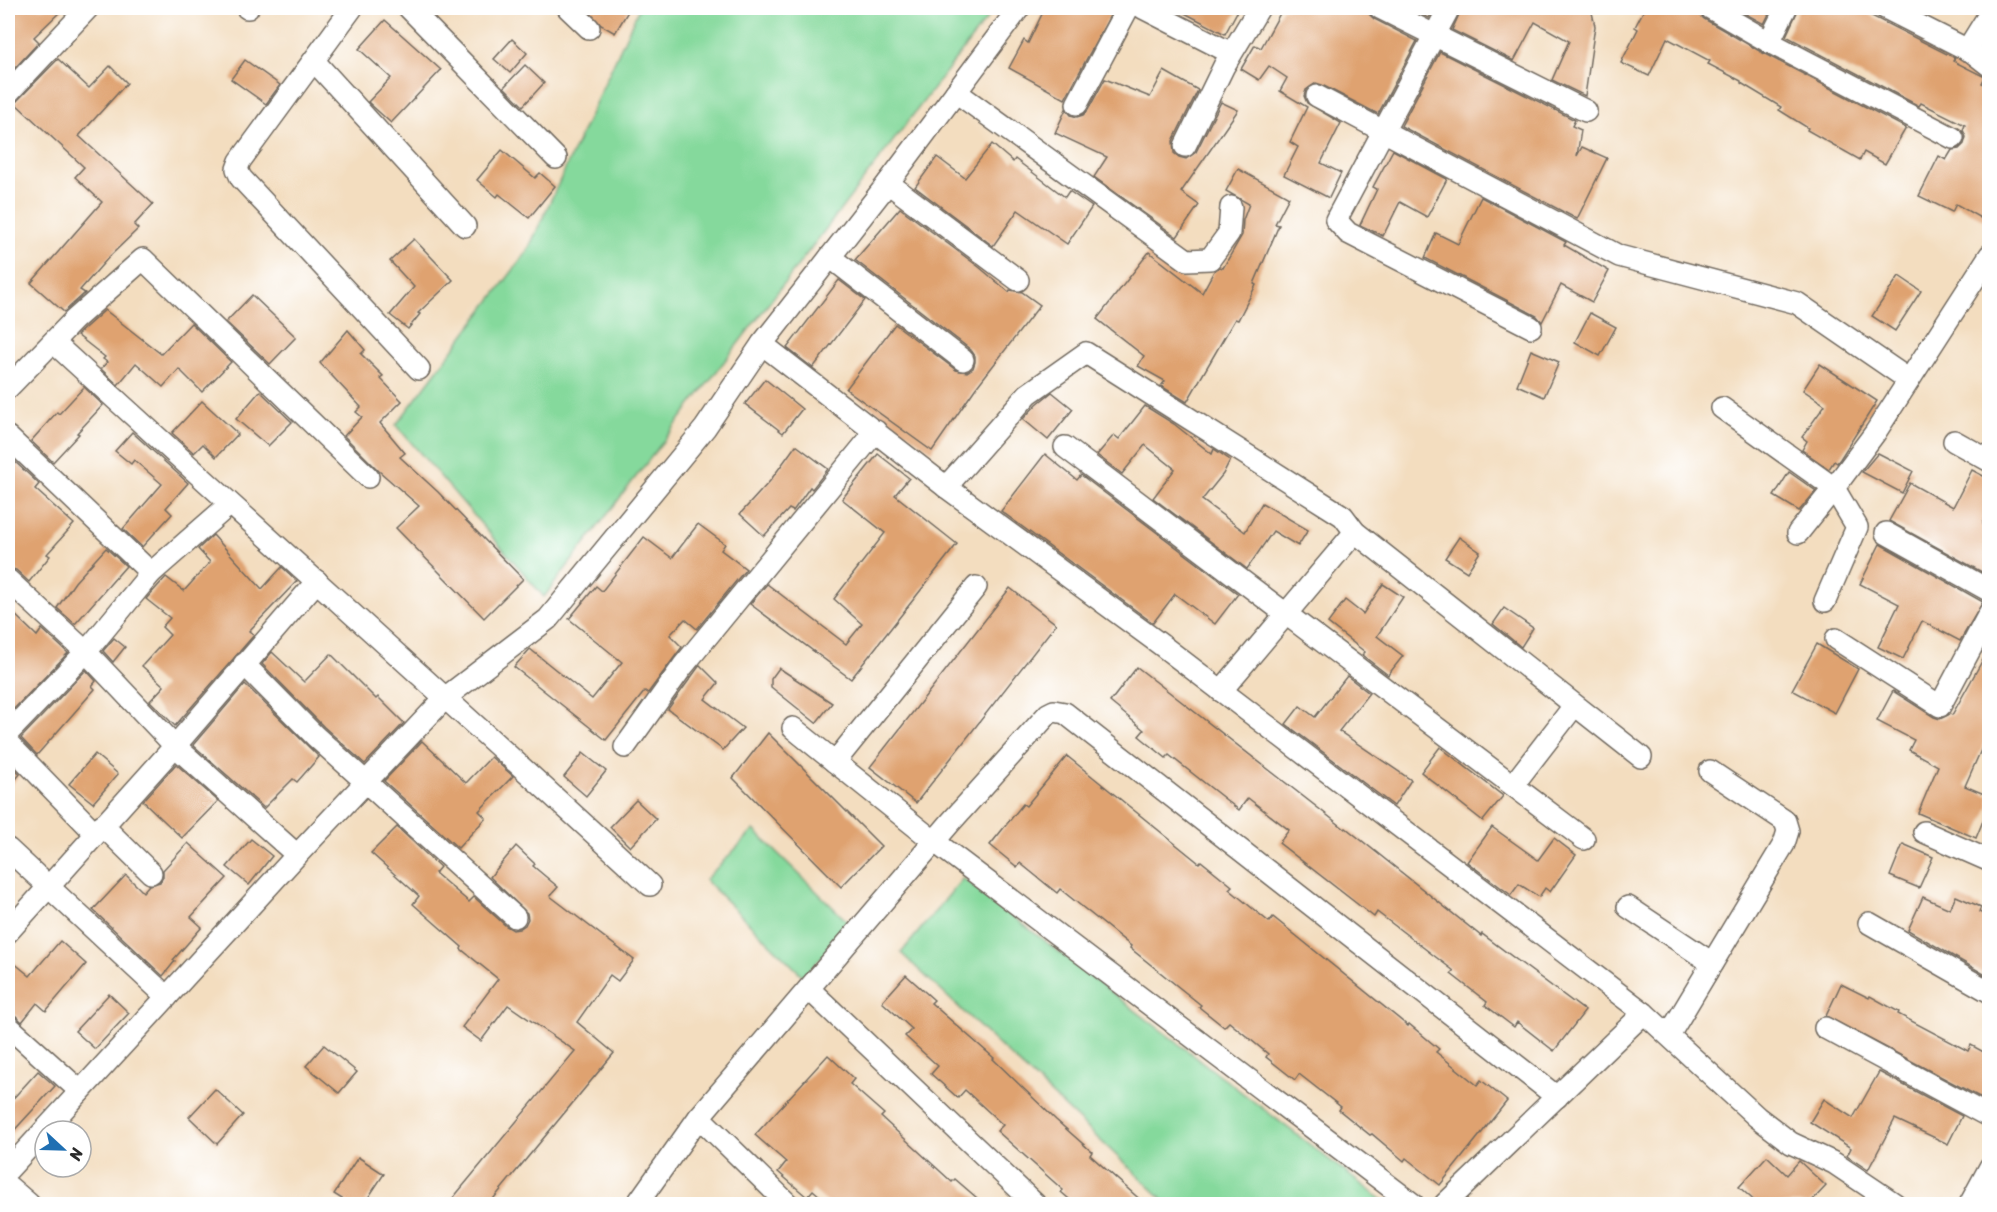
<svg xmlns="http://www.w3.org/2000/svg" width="1997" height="1212" font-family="Sriracha,sans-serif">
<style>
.green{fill:#85d99c;stroke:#588264;stroke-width:1.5}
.building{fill:#dfa26f}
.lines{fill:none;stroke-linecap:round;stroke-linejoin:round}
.minor-casing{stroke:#71695f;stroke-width:24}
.minor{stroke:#fff;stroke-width:21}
</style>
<rect width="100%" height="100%" fill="#fff"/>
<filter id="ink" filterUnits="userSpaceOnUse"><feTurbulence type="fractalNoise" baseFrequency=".0167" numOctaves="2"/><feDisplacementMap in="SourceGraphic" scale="12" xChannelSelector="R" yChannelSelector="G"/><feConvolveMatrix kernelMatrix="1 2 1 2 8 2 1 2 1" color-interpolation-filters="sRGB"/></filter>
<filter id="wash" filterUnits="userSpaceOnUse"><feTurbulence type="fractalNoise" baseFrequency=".008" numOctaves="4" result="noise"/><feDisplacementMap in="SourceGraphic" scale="24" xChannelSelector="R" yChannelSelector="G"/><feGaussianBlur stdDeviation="1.35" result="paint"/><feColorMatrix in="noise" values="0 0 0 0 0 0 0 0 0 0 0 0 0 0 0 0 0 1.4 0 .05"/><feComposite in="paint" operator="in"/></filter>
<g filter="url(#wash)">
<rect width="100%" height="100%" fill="#f3ddbf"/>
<g class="green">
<polygon points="639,8 995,8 544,597 396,425 527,252"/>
<polygon points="754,830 852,926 803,976 705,880"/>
<polygon points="963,878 1387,1204 1168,1204 901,953"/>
</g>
<g id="blocks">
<g class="building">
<polygon points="16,8 64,8 34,37 39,42 14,69 8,63 8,16"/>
<polygon points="586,8 630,8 615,33 601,25"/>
<polygon points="1045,8 1114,8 1065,99 1009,68 1024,40 1028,43"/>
<polygon points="1175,8 1239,8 1225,34"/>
<polygon points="1283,8 1367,8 1369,14 1374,19 1417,41 1378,114 1322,85 1316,83 1306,90 1304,96 1307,103 1341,123 1321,163 1341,173 1329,198 1284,175 1298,147 1290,142 1307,107 1280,91 1287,78 1269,66 1259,80 1241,69 1255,45 1261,48"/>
<polygon points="1408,8 1435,8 1429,18"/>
<polygon points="1462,8 1591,8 1595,26 1585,96 1552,80 1569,41 1535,22 1514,61 1452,30"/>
<polygon points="1645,8 1697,8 1699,14 1704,19 1763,53 1906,128 1885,164 1864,152 1860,160 1807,130 1808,128 1779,110 1781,107 1741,83 1741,81 1708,64 1710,61 1667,38 1649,76 1621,63 1638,29 1635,27"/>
<polygon points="1735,8 1772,8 1764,24"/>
<polygon points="1799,8 1856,8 1955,58 1953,61 1985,77 1982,83 1989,87 1989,223 1956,204 1952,212 1919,196 1939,156 1946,160 1952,150 1959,149 1964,144 1966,137 1963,130 1965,125 1921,103 1919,106 1786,36"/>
<polygon points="385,20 441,70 391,123 368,102 391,78 359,49"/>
<polygon points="512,39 527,53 510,73 494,59"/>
<polygon points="1440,52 1575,120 1572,126 1581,130 1577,156 1582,147 1607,158 1577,219 1401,126"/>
<polygon points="58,59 89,88 110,66 127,83 79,136 153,204 134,225 138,229 109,257 80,290 85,293 64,312 31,283 102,202 75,177 84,167 15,103"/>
<polygon points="245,60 280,85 266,104 231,79"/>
<polygon points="525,65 544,83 523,106 504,87"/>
<polygon points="1164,71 1198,90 1173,141 1174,153 1179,157 1186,159 1196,152 1221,102 1238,110 1181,192 1199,205 1177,237 1094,177 1107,157 1055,133 1066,109 1071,115 1077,117 1083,115 1088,110 1105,79 1150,97"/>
<polygon points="992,144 1013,162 1015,159 1065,197 1069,191 1092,207 1067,244 1018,210 993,246 915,187 937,157 965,178"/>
<polygon points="502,150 535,178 540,173 555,186 529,218 499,194 497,197 477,180"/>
<polygon points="1393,150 1447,179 1427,217 1400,202 1383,236 1360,225 1377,189 1373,187"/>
<polygon points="1238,169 1289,197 1275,224 1279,225 1254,284 1256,285 1238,320 1235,319 1187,402 1161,386 1165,381 1138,366 1144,356 1097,319 1149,252 1202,293 1214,271 1220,267 1223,268 1242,235 1243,220 1249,204 1226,191"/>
<polygon points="1481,197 1566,242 1564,245 1609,271 1592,302 1561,285 1542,322 1537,316 1425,258 1436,233 1458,244"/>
<polygon points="900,208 979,267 1009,292 1010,290 1022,292 1040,305 975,389 932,451 846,389 895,324 956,370 967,372 973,368 975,362 975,356 971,350 855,260"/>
<polygon points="414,239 453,280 418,313 420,314 408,329 390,315 414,287 390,261"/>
<polygon points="1899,276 1921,291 1895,331 1872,316"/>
<polygon points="839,280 865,300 813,368 787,348"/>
<polygon points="252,295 296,337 270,364 226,322"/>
<polygon points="105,310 161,354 191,323 231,362 202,392 179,369 163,387 136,363 118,385 101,369 107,362 103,359 105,357 77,335"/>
<polygon points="1590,313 1616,327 1600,356 1575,342"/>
<polygon points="348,330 365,350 361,354 383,376 380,378 402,401 380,423 405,453 400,457 438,492 523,579 484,618 396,528 419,506 379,471 344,436 362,417 356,412 361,407 320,363"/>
<polygon points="1531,350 1559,362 1544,397 1517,385"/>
<polygon points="1820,364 1877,401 1840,459 1837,463 1834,461 1829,469 1802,450 1807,441 1802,437 1825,405 1803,390"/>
<polygon points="765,379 802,409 783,433 745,404"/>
<polygon points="84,387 103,405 77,433 79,434 53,462 31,441 57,412 59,414"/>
<polygon points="260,391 292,422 268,446 236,419"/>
<polygon points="1052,392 1073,409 1048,440 1023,419 1037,404"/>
<polygon points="202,401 238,434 216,457 203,444 194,453 172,433"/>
<polygon points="1145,406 1174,424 1212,454 1214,449 1230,460 1223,474 1202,500 1245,532 1262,503 1308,530 1298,546 1273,531 1247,569 1153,498 1175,469 1145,445 1122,474 1097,455 1114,435 1119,439"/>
<polygon points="132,432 188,483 166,508 172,514 142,547 123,529 162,484 134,460 131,464 115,451"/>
<polygon points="796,445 828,469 812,489 810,487 793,511 789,509 764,536 740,514 770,481"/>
<polygon points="1878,453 1913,471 1902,493 1862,472"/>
<polygon points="878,454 909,478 895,495 957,544 851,679 750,604 767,584 846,644 862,624 834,599 885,533 842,499"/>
<polygon points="1045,454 1077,480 1081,475 1238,594 1215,624 1175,594 1153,623 1001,511"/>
<polygon points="13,460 39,484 35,489 74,524 47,554 50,556 29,582 16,570 8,568 8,466"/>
<polygon points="1972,470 1989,479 1989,510 1983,523 1989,526 1989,576 1889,521 1910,483 1953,507"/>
<polygon points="1789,472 1816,491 1799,511 1774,496"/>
<polygon points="698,524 725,544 721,550 746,569 697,629 685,619 670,635 682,647 648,693 645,691 606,740 514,667 530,649 592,699 622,662 569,619 596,586 602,591 644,537 672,558"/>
<polygon points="213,535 262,589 282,567 297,581 249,631 254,635 175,726 150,701 164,686 142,666 170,635 162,627 170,618 146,599 166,577 184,591 210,562 198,549"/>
<polygon points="1459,537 1480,552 1467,572 1445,558"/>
<polygon points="1880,544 1983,602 1960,641 1922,621 1903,659 1878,647 1899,604 1860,584"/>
<polygon points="106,548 126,566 75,624 57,608 75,582"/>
<polygon points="1383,584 1403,597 1377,636 1403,656 1388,675 1362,655 1365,652 1328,623 1345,600 1363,614"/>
<polygon points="1010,588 1056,624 916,803 870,767"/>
<polygon points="8,608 37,636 42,629 68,653 8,715"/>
<polygon points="1504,608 1533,628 1521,647 1493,624"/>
<polygon points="114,638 125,647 113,662 103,651"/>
<polygon points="1989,640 1989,732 1965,786 1989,796 1989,806 1976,838 1918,813 1938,766 1909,750 1914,740 1877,721 1893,691 1934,717 1940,719 1950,714 1952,715 1986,654 1983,653"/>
<polygon points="1817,644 1858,669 1835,713 1792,690"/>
<polygon points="272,652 304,682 331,654 376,699 378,697 404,723 365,764 324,727 262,664"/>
<polygon points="700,665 718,683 705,699 743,728 723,750 668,709"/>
<polygon points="1137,667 1345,829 1346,828 1481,936 1482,934 1585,1011 1554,1051 1517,1022 1514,1027 1485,1005 1487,1002 1451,974 1454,971 1377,912 1374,917 1279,843 1289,830 1248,798 1239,810 1169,755 1166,758 1139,736 1144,730 1110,702"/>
<polygon points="779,668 832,703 816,723 771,687 771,679"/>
<polygon points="86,670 96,681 92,686 95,689 37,755 21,738"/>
<polygon points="1347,676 1369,693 1339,731 1411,780 1394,806 1286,724 1300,706 1315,717"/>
<polygon points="245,684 319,757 297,782 293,779 264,808 193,745"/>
<polygon points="768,733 881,846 841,887 733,778"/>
<polygon points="422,741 466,783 491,757 513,776 479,811 486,818 458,848 384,781"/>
<polygon points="1440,747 1503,796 1483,821 1421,772"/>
<polygon points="583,753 606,771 586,796 564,777"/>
<polygon points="95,754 118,774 93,803 69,784"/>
<polygon points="1067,756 1199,863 1201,861 1232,886 1229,889 1269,922 1273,917 1408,1026 1409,1024 1439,1049 1436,1052 1477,1085 1481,1080 1507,1101 1440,1185 1406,1158 1404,1161 1372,1134 1370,1135 1339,1110 1341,1107 1299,1074 1295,1080 1266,1057 1268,1054 1229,1022 1224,1027 1199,1007 1201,1005 1130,948 1131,946 1060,889 1057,893 1020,863 1017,867 990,845 1023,804 1026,806"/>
<polygon points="8,761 20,774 8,789"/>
<polygon points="176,764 218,801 182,838 143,801"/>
<polygon points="636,800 656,819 630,847 610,827"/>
<polygon points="397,827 440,867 435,873 469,902 474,897 506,926 513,930 519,929 525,925 528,919 527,913 490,877 516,846 535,864 533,866 558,887 550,896 634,960 618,981 610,975 577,1022 614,1053 489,1204 448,1204 575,1051 508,1005 481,1041 462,1027 498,979 461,949 462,947 413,904 419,896 371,853"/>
<polygon points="1492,827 1538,860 1554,838 1576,855 1550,892 1545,888 1539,897 1519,884 1511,895 1467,862"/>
<polygon points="251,839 272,856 249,885 227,867"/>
<polygon points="188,843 227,878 191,917 202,927 173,960 175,961 163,976 93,910 126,875 143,892 149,885 160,882 163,877 163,870"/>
<polygon points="1903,844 1933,857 1919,888 1890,876"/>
<polygon points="1956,896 1981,907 1979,912 1989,917 1989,977 1908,930 1923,897 1950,909"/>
<polygon points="60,941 86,964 46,1011 37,1003 22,1022 16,1016 8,1014 8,958 30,976"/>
<polygon points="906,975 934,1000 931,1003 994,1058 993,1059 1056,1120 1092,1152 1090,1155 1145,1204 1075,1204 1061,1192 1063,1190 997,1131 1003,1125 965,1090 958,1098 931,1074 938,1066 905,1036 912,1029 882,1002"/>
<polygon points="1841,984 1869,998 1870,996 1899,1012 1898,1014 1968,1051 1971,1045 1989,1055 1989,1102 1826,1016"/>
<polygon points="109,994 129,1013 95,1049 75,1031"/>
<polygon points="324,1045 357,1072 339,1093 306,1066"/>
<polygon points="828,1055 854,1079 850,1084 884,1114 881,1117 952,1182 955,1179 984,1204 829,1204 813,1190 807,1197 778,1172 786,1162 755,1135"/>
<polygon points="38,1071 55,1086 8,1137 8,1104"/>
<polygon points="1879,1072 1962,1116 1948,1144 1895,1119 1868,1170 1847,1156 1851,1148 1810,1122 1824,1099 1853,1118"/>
<polygon points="215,1089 243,1115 217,1144 189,1117"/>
<polygon points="1767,1156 1787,1175 1799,1161 1826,1186 1809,1204 1758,1204 1739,1187"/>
<polygon points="358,1157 384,1174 364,1204 350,1204 334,1194"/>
</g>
</g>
</g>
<g filter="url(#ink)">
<use href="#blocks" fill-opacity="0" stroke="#71695f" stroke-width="1.5"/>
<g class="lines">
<defs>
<g id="minor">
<polyline points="247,8 248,8"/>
<polyline points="352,8 240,161 237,169 241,178 419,369"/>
<polyline points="409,8 556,158"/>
<polyline points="568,8 589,28"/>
<polyline points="1143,8 1231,53"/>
<polyline points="1380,8 1586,111"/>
<polyline points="1449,8 1336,220 1348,233 1531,327"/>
<polyline points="1710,8 1769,42"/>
<polyline points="1786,8 1769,42 1953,138"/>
<polyline points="1885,8 1972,52 1990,66"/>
<polyline points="1967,50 1990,13"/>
<polyline points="314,61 465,226"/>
<polyline points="956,92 1187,260 1210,259 1229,233 1231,207"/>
<polyline points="8,93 88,8"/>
<polyline points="1317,96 1619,256 1797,303 1909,380"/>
<polyline points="1077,104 1128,8"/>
<polyline points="1185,146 1224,66 1259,8"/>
<polyline points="888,183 1018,280"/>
<polyline points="830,257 963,360"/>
<path d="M53 342C251 524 452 702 650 885"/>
<polyline points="762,344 946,487 1160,644 1644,1013 1757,1117 1791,1143 1834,1163 1895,1204"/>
<polyline points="8,388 74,320 143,259 368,477"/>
<polyline points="1722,408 1834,488 1798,533"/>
<polyline points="8,437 151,573"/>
<polyline points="1954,441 1990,461"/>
<polyline points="1065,447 1584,839"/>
<polyline points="946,487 1028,394 1086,353 1343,516 1355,532 1641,757"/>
<polyline points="1886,533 1990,591"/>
<polyline points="8,580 86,652 175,746 297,855"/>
<polyline points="976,587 835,762 935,842 1413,1204"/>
<polyline points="1825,601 1857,527 1834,488 1875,433 1990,255"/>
<polyline points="1836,639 1940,706 1990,612"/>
<polyline points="244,664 315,736 515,917"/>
<polyline points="1221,691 1355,532"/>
<polyline points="793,728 835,762"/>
<polyline points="8,733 86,652 151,573 230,504"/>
<polyline points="8,743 95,833"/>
<polyline points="625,747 683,666 876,431"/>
<polyline points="1513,785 1574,706"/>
<polyline points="102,825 151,873"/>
<polyline points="1924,832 1990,861"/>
<polyline points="8,849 167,997"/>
<polyline points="1628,907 1712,963"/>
<polyline points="1869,923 1990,992"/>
<polyline points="8,932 175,746 317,581"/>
<polyline points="809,989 1035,1204"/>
<polyline points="8,1026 80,1091"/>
<polyline points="1825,1028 1990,1117"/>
<polyline points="1669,1035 1784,844 1788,831 1785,821 1710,771"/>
<polyline points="8,1170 297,855 446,697 548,619 705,428 762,344 888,183 1019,8"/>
<polyline points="8,1186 29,1204"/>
<polyline points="637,1204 699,1117"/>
<polyline points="788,1204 699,1117 950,823 1048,714 1054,711 1065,713 1557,1097"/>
<polyline points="1445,1204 1644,1013"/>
<polyline points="1970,1204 1990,1167"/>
</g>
</defs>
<use href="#minor" class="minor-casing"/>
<use href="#minor" class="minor"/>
</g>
</g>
<rect width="1997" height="1212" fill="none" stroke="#fff" stroke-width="30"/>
<g transform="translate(63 1149) rotate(112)"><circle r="28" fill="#ffffff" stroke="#aaaaaa" stroke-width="1.5"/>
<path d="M0-4.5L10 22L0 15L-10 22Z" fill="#1f6fb2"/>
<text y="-9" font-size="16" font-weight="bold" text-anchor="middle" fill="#2b2b2b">N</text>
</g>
</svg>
